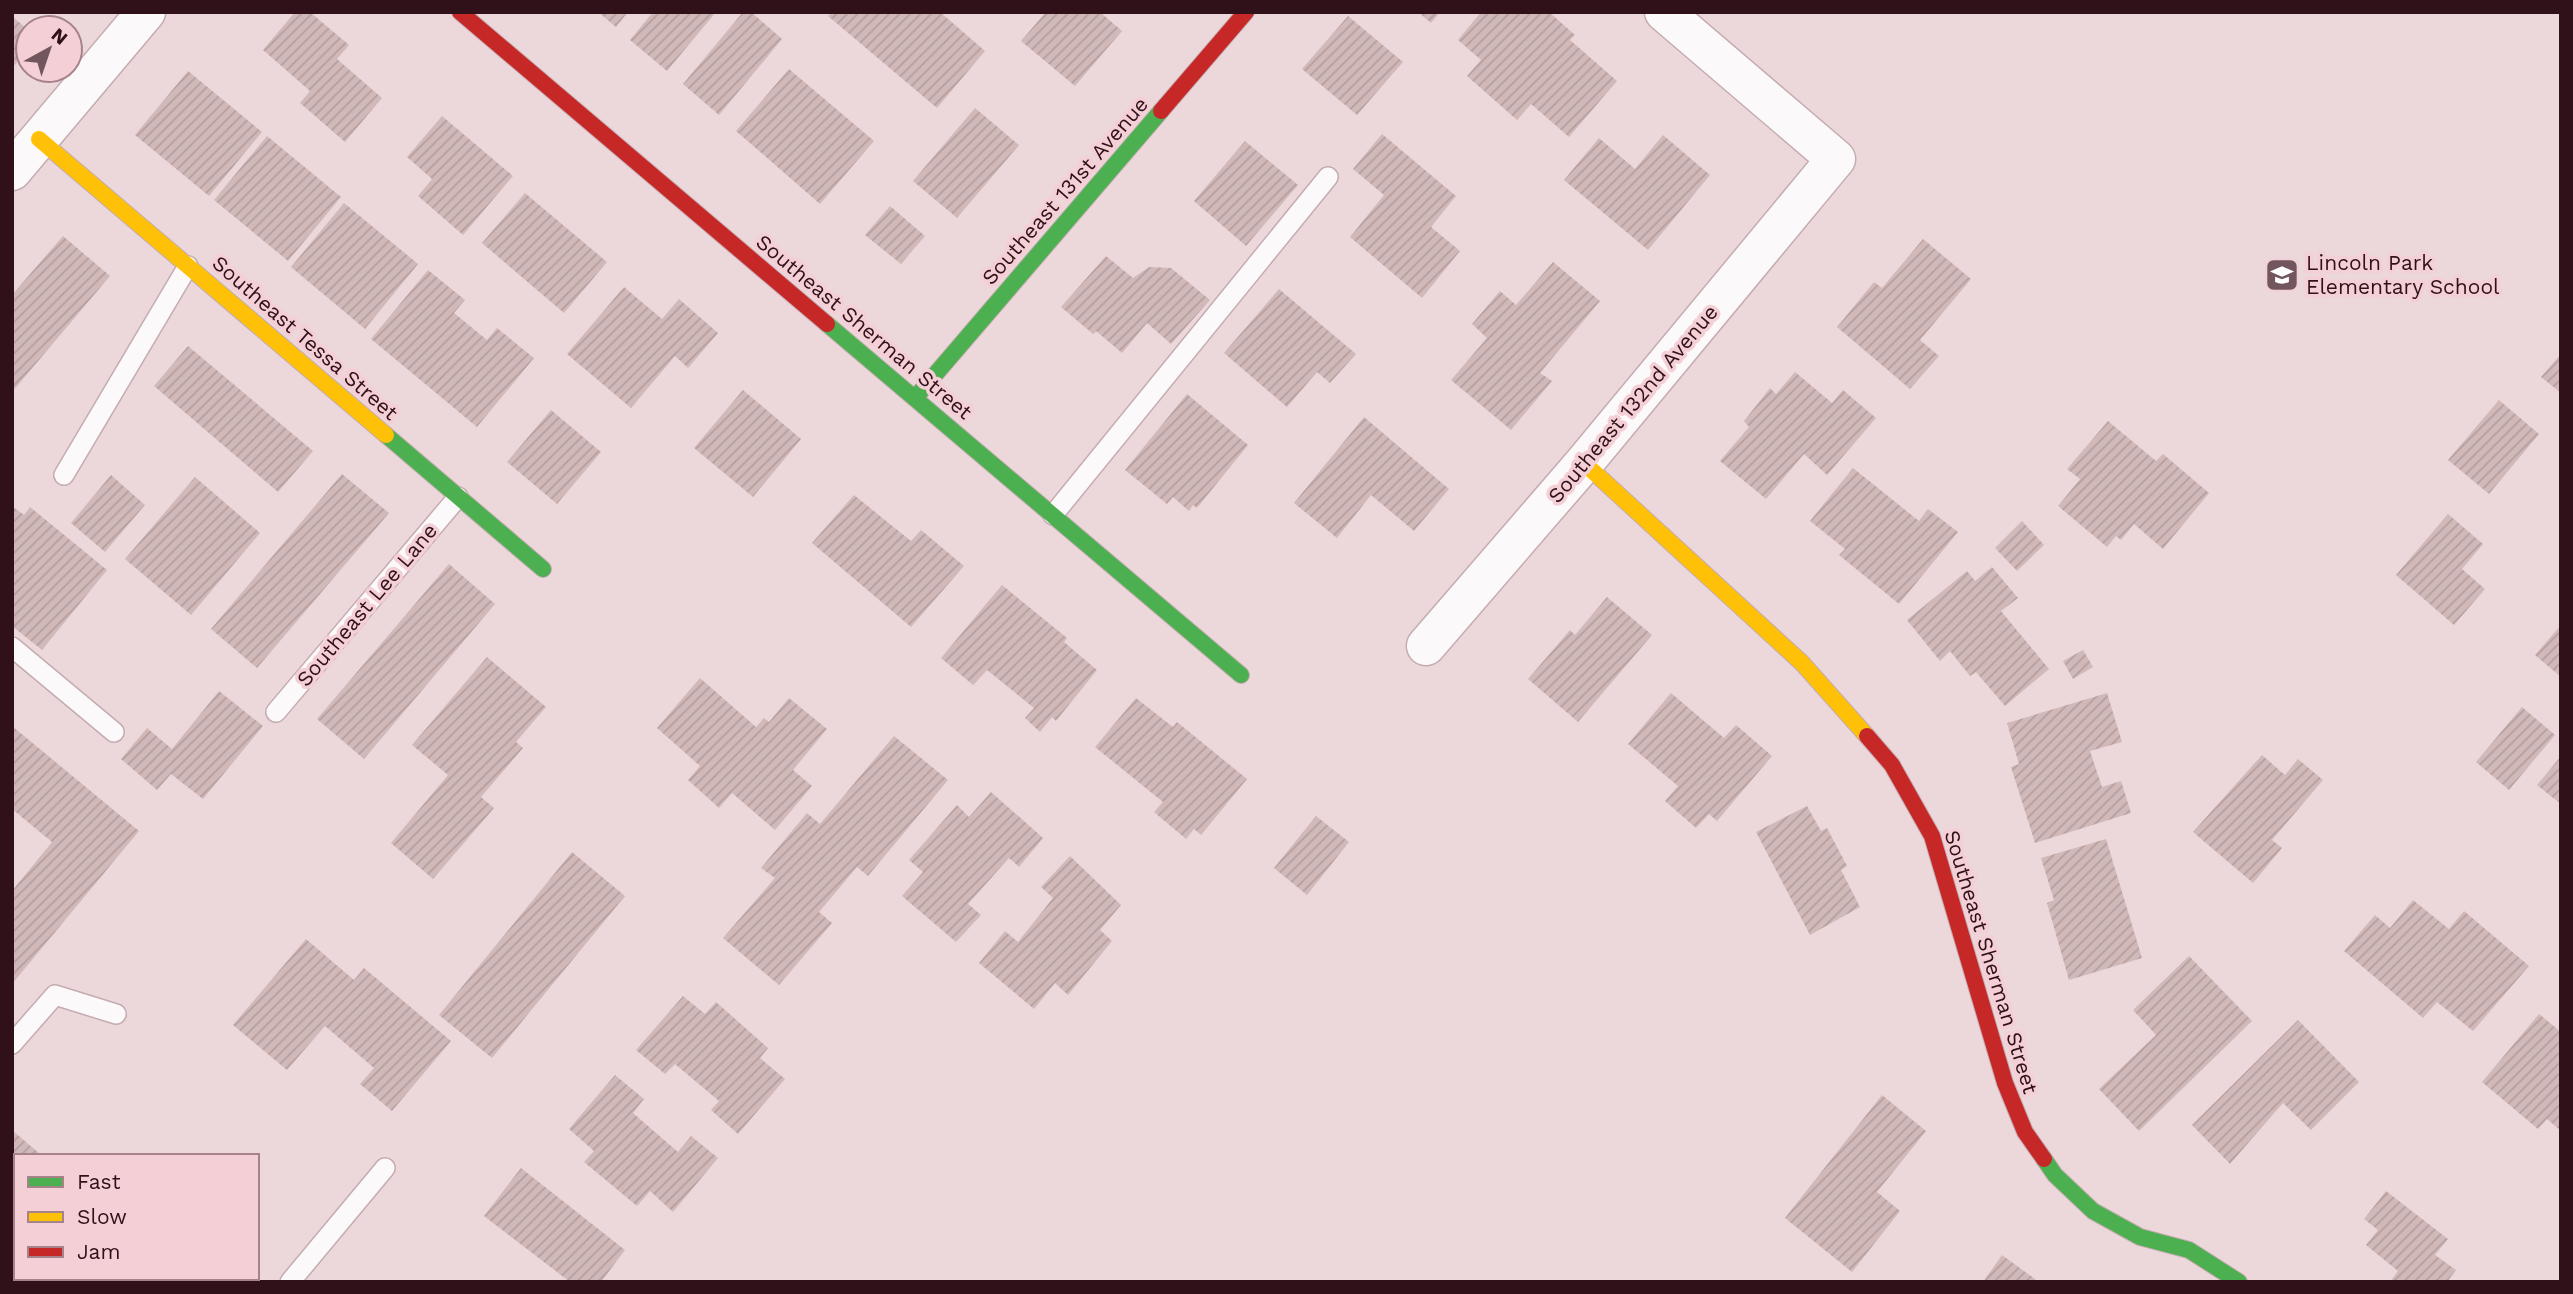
<svg xmlns="http://www.w3.org/2000/svg" width="2573" height="1294" font-family="'Work Sans',sans-serif">
<style>
.building{fill:url(#building-hatch)}
.lines{fill:none;stroke-linecap:round;stroke-linejoin:round}
.lane-casing{stroke:#c4acb1;stroke-width:22}
.street-casing{stroke:#c4acb1;stroke-width:41}
.fast-casing{stroke:#c4acb1;stroke-width:18}
.slow-casing{stroke:#c4acb1;stroke-width:18}
.jam-casing{stroke:#c4acb1;stroke-width:18}
.lane{stroke:#fcf9fa;stroke-width:19}
.street{stroke:#fcf9fa;stroke-width:38}
.fast{stroke:#4caf50;stroke-width:16}
.slow{stroke:#ffc107;stroke-width:16}
.jam{stroke:#c62828;stroke-width:16}
.labels{text-anchor:middle;stroke-width:7;stroke-linejoin:round;paint-order:stroke}
.street-label{font-size:21px;fill:#30111a;stroke:#f4cfd6}
.poi-label{font-size:21px;fill:#30111a;stroke:#f4cfd6;text-anchor:start}
</style>
<defs>
<pattern id="building-hatch" width="6" height="6" patternUnits="userSpaceOnUse" patternTransform="scale(1.75)"><rect width="6" height="6" fill="#d2b9b9"/><path d="M-1 1l2-2M0 6l6-6M5 7l2-2" fill="none" stroke="#b59e9e"/></pattern>
</defs>
<rect width="100%" height="100%" fill="#ecd7db"/>
<g class="building">
<polygon points="295,12 310,12 349,45 337,59 382,98 345,142 300,103 310,91 263,50"/>
<polygon points="598,12 628,12 616,27"/>
<polygon points="653,12 716,12 667,71 630,40"/>
<polygon points="743,12 751,12 782,39 719,115 683,84"/>
<polygon points="832,12 940,12 985,51 937,108 828,16"/>
<polygon points="1046,12 1100,12 1122,31 1075,86 1021,41"/>
<polygon points="1418,12 1440,12 1431,23"/>
<polygon points="1481,12 1549,12 1575,35 1570,40 1617,81 1569,137 1531,104 1517,120 1467,76 1481,60 1458,40"/>
<polygon points="12,16 28,30 28,50 12,68"/>
<polygon points="1348,16 1403,62 1357,115 1302,69"/>
<polygon points="789,69 874,141 820,204 736,131"/>
<polygon points="188,71 262,132 209,196 135,135"/>
<polygon points="975,108 1019,145 957,218 913,181"/>
<polygon points="442,116 513,176 463,235 418,196 432,179 407,157"/>
<polygon points="1382,134 1456,196 1431,227 1460,251 1422,298 1350,237 1384,195 1353,169"/>
<polygon points="1663,135 1710,175 1648,250 1564,180 1599,138 1635,169"/>
<polygon points="267,136 341,197 288,261 214,200"/>
<polygon points="1245,141 1298,185 1246,246 1194,201"/>
<polygon points="525,193 607,262 564,313 482,243"/>
<polygon points="344,203 418,264 365,329 291,267"/>
<polygon points="890,206 925,236 901,264 865,235"/>
<polygon points="63,236 110,276 12,392 12,295"/>
<polygon points="1923,239 1971,279 1920,340 1939,356 1910,389 1837,327 1874,282 1882,288"/>
<polygon points="1106,256 1133,278 1149,267 1171,268 1210,300 1171,344 1147,323 1122,353 1096,331 1093,334 1061,307"/>
<polygon points="1553,262 1600,301 1540,373 1552,381 1511,430 1451,380 1487,338 1472,324 1500,291 1516,305"/>
<polygon points="428,270 465,300 454,313 487,340 497,328 534,358 477,427 371,339"/>
<polygon points="624,287 662,319 679,299 718,333 688,368 675,356 631,408 567,354"/>
<polygon points="1279,289 1356,354 1330,383 1317,372 1287,407 1224,353"/>
<polygon points="188,346 313,451 278,492 154,386"/>
<polygon points="2561,354 2561,393 2541,377"/>
<polygon points="1795,372 1832,403 1843,390 1876,418 1827,475 1804,454 1766,499 1720,461 1749,427 1744,421 1770,388 1776,394"/>
<polygon points="743,390 801,439 753,497 694,448"/>
<polygon points="1187,394 1248,445 1197,508 1193,505 1189,511 1173,497 1167,504 1125,470"/>
<polygon points="2499,400 2539,434 2489,494 2448,460"/>
<polygon points="551,410 601,452 557,504 507,462"/>
<polygon points="1364,417 1449,489 1414,531 1371,495 1337,538 1294,503"/>
<polygon points="2108,421 2156,461 2163,454 2209,493 2163,549 2134,524 2121,540 2116,536 2107,547 2058,506 2080,479 2067,469"/>
<polygon points="1853,468 1919,521 1928,509 1958,532 1899,604 1839,555 1845,549 1810,521"/>
<polygon points="342,474 389,513 257,668 211,629"/>
<polygon points="111,475 145,505 105,552 71,523"/>
<polygon points="195,477 260,533 191,615 125,559"/>
<polygon points="854,495 911,541 921,530 964,566 911,627 812,543"/>
<polygon points="12,506 24,515 30,507 107,570 42,650 12,626"/>
<polygon points="2448,514 2483,544 2462,569 2485,589 2454,625 2396,575"/>
<polygon points="2022,521 2044,545 2017,571 1995,548"/>
<polygon points="449,564 495,604 364,759 317,719"/>
<polygon points="1992,567 2018,598 2001,611 2049,669 2005,706 1976,672 1970,676 1950,651 1940,661 1907,620 1967,571 1975,581"/>
<polygon points="1002,585 1067,638 1064,642 1097,670 1056,721 1052,717 1040,732 1025,718 1034,708 987,670 973,685 941,658"/>
<polygon points="1607,597 1652,635 1578,722 1528,679 1570,630 1575,635"/>
<polygon points="2561,625 2561,677 2535,655"/>
<polygon points="2083,650 2093,667 2073,679 2063,661"/>
<polygon points="487,657 546,707 516,742 523,748 481,797 494,808 433,879 391,843 448,775 412,745"/>
<polygon points="700,678 756,727 764,718 769,722 789,698 827,729 793,770 812,786 775,830 732,793 719,808 688,780 700,766 657,728"/>
<polygon points="219,691 263,726 203,799 171,774 157,790 121,759 147,728 172,749"/>
<polygon points="1671,693 1724,738 1736,725 1772,756 1717,821 1709,814 1696,828 1665,801 1678,786 1628,744"/>
<polygon points="2107,693 2122,742 2090,751 2102,787 2121,781 2131,813 2035,843 2011,767 2019,764 2007,723"/>
<polygon points="1136,698 1173,727 1177,722 1247,779 1201,835 1194,829 1186,839 1154,812 1163,802 1095,747"/>
<polygon points="2522,707 2555,735 2509,790 2476,762"/>
<polygon points="12,726 139,831 12,984 12,891 52,842 12,809"/>
<polygon points="894,736 948,780 868,876 857,867 819,912 832,923 779,985 723,938 775,878 761,868 807,813 820,824"/>
<polygon points="2262,755 2285,775 2298,759 2323,780 2272,840 2282,848 2253,883 2193,832"/>
<polygon points="2561,756 2561,804 2537,785"/>
<polygon points="991,792 1043,838 1019,867 1009,858 968,904 981,915 956,942 902,896 923,872 909,860 957,805 969,817"/>
<polygon points="1807,806 1821,831 1827,828 1847,866 1841,870 1860,907 1810,935 1756,832"/>
<polygon points="1316,816 1349,842 1307,895 1274,868"/>
<polygon points="2106,839 2142,958 2069,980 2047,903 2054,900 2041,858"/>
<polygon points="572,852 625,896 492,1058 439,1015"/>
<polygon points="1070,856 1121,905 1100,930 1112,941 1068,995 1055,983 1034,1009 979,963 1005,931 1018,942 1053,898 1041,887"/>
<polygon points="2413,900 2449,929 2464,911 2529,966 2473,1031 2437,1002 2423,1018 2344,951 2375,915 2390,928"/>
<polygon points="306,939 354,980 364,968 451,1041 392,1111 360,1084 374,1068 325,1026 287,1070 233,1025"/>
<polygon points="2189,956 2252,1021 2139,1131 2099,1089 2156,1035 2133,1010"/>
<polygon points="683,996 705,1014 716,1002 768,1048 760,1058 785,1079 738,1134 711,1110 719,1101 675,1064 665,1074 636,1050"/>
<polygon points="2539,1014 2561,1032 2561,1131 2547,1119 2538,1129 2482,1082"/>
<polygon points="2298,1020 2359,1082 2311,1130 2283,1103 2230,1164 2192,1125"/>
<polygon points="615,1075 644,1099 633,1113 678,1152 691,1136 718,1158 673,1212 650,1191 637,1206 584,1162 594,1151 569,1129"/>
<polygon points="1882,1095 1926,1131 1877,1192 1900,1211 1852,1272 1785,1218"/>
<polygon points="12,1130 40,1154 16,1156 16,1238 12,1242"/>
<polygon points="521,1168 625,1250 601,1282 570,1282 484,1216"/>
<polygon points="2386,1191 2448,1239 2435,1255 2456,1270 2447,1282 2390,1282 2398,1271 2366,1245 2378,1230 2364,1219"/>
<polygon points="2002,1255 2039,1282 1983,1282"/>
<polygon points="71,1278 129,1278 126,1282 76,1282"/>
</g>
<g class="lines">
<defs>
<g id="lane">
<polyline points="64,475 188,266"/>
<polyline points="1053,515 1328,177"/>
<polyline points="12,647 114,732"/>
<polyline points="276,712 458,497"/>
<polyline points="12,1044 55,995 116,1014"/>
<polyline points="290,1282 385,1168"/>
</g>
<g id="street">
<polyline points="12,171 146,12"/>
<polyline points="1426,646 1584,463 1836,159 1664,12"/>
</g>
<g id="fast">
<polyline points="827,324 1241,675"/>
<polyline points="915,398 1161,111"/>
<polyline points="386,435 543,569"/>
<polyline points="2044,1159 2055,1175 2093,1211 2140,1237 2189,1250 2239,1282"/>
</g>
<g id="slow">
<polyline points="39,139 386,435"/>
<polyline points="1584,463 1802,663 1867,736"/>
</g>
<g id="jam">
<polyline points="460,12 827,324"/>
<polyline points="1161,111 1246,12"/>
<polyline points="1867,736 1892,765 1932,836 2005,1083 2025,1132 2044,1159"/>
</g>
</defs>
<use href="#lane" class="lane-casing"/>
<use href="#street" class="street-casing"/>
<use href="#fast" class="fast-casing"/>
<use href="#slow" class="slow-casing"/>
<use href="#jam" class="jam-casing"/>
<use href="#lane" class="lane"/>
<use href="#street" class="street"/>
<use href="#fast" class="fast"/>
<use href="#slow" class="slow"/>
<use href="#jam" class="jam"/>
</g>
<defs>
<symbol id="school-square" viewBox="-11 -11 22 22"><rect x="-9" y="-9" width="18" height="18" rx="4" fill="#72565e" stroke="#f4cfd6"/><path d="M0-5L7-2L0 1L-7-2ZM-4 1L0 2.5L4 1V4Q0 6-4 4Z" fill="#fff"/></symbol>
</defs>
<g fill-rule="evenodd">
<use href="#school-square" x="2263" y="256" width="38" height="38"/>
</g>
<g class="labels">
<g class="street-label">
<text transform="translate(1065 191) rotate(-49)" y="7">Southeast 131st Avenue</text>
<text transform="translate(864 327) rotate(40)" y="7">Southeast Sherman Street</text>
<text transform="translate(305 338) rotate(41)" y="7">Southeast Tessa Street</text>
<text transform="translate(1633 404) rotate(-50)" y="7">Southeast 132nd Avenue</text>
<text transform="translate(367 605) rotate(-50)" y="7">Southeast Lee Lane</text>
<text transform="translate(1991 962) rotate(73)" y="7">Southeast Sherman Street</text>
</g>
<g class="poi-label">
<text x="2306" y="270">Lincoln Park<tspan x="2306" dy="24">Elementary School</tspan></text>
</g>
</g>
<rect width="2573" height="1294" fill="none" stroke="#30111a" stroke-width="28"/>
<rect x="14" y="1154" width="245" height="126" fill="#f4cfd6" stroke="#a6838b" stroke-width="2"/>
<rect x="28" y="1177" width="35" height="10" fill="#4caf50" stroke="#a6838b" stroke-width="2"/>
<text x="77" y="1189" font-size="21" fill="#30111a">Fast</text>
<rect x="28" y="1212" width="35" height="10" fill="#ffc107" stroke="#a6838b" stroke-width="2"/>
<text x="77" y="1224" font-size="21" fill="#30111a">Slow</text>
<rect x="28" y="1247" width="35" height="10" fill="#c62828" stroke="#a6838b" stroke-width="2"/>
<text x="77" y="1259" font-size="21" fill="#30111a">Jam</text>
<g transform="translate(49 49) rotate(40)"><circle r="33" fill="#f4cfd6" stroke="#a6838b" stroke-width="2"/>
<path d="M0-5L12 26L0 18L-12 26Z" fill="#72565e"/>
<text y="-10" font-size="19" font-weight="bold" text-anchor="middle" fill="#30111a">N</text>
</g>
</svg>
